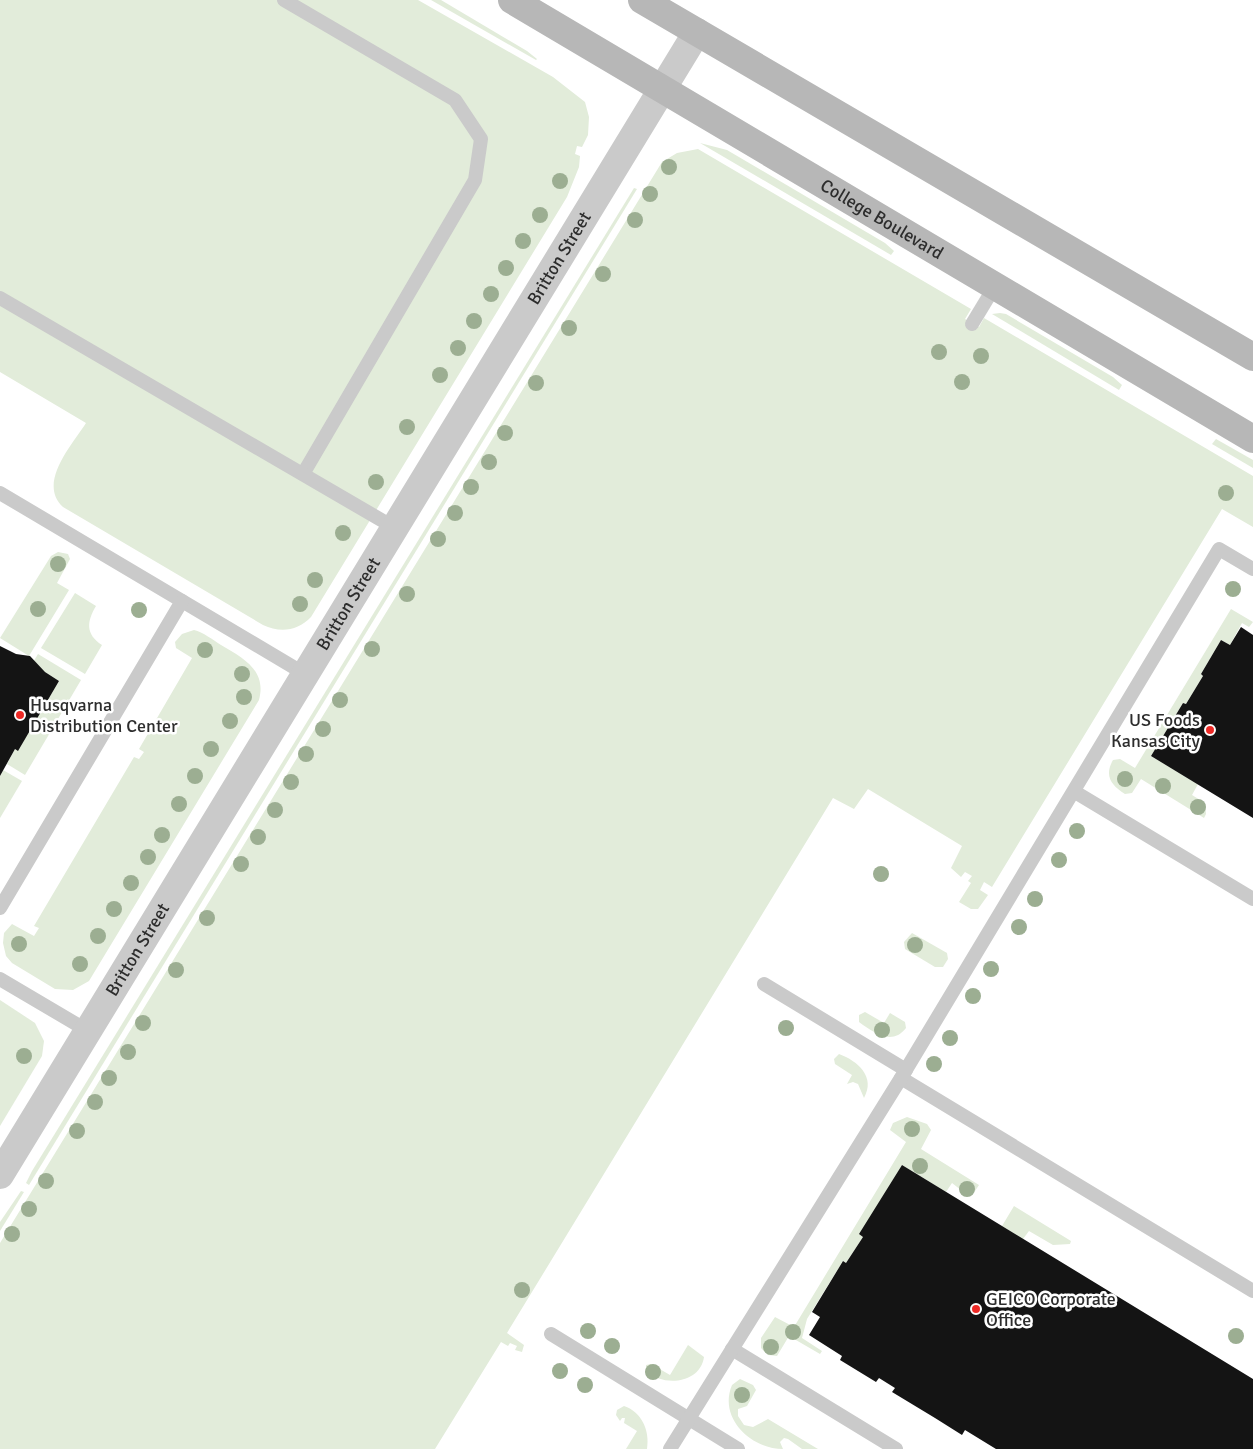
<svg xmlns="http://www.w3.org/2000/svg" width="1253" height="1449" font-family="Signika,sans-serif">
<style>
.green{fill:#e2ecda}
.building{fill:#141414}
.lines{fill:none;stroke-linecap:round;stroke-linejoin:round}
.lane{stroke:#cacaca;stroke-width:14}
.street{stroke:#cacaca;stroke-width:28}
.secondary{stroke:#b7b7b7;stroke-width:28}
.tree{fill:#9cae92}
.poi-dot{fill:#ee2a26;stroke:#fff;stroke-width:2}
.labels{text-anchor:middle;stroke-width:5;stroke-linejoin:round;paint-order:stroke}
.street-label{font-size:18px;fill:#2d2d2d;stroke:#fff}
.poi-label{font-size:18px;fill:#2d2d2d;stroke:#fff;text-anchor:start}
</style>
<rect width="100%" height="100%" fill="#fff"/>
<g class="green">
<path d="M0 0H418L553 77 585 102 589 117 588 135 582 147 577 146 575 154 580 156 579 167 567 197 311 617C298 631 280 633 263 625L63 507C37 483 72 445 86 423L0 372Z"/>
<polygon points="431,0 441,0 527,51 537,59 536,60"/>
<polygon points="700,143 727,150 885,243 894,251 891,255"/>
<polygon points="698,149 971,309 965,319 979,327 984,318 1253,476 1253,527 1222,509 992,887 984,882 980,890 988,895 978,909 971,909 959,902 971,883 968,881 972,876 965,872 961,877 951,868 962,846 868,789 854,809 833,798 507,1333 524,1345 522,1352 515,1350 517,1346 510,1343 508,1346 501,1342 435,1449 0,1449 0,1243 662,162 677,153"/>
<polygon points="634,188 637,189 29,1185 26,1183 32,1171"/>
<polygon points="1000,313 1006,314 1113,377 1122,385 1119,390 992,314"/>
<polygon points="1216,439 1253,460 1253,468 1212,444"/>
<polygon points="58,552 68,554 70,559 57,583 69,590 29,656 0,638 51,556"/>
<path d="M75 593 96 606C87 621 85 634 102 645L85 674 41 648Z"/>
<path d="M1231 609 1253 622 1249 627 1242 623 1230 645 1221 640 1201 674 1203 676 1186 704 1183 703 1151 756 1198 784 1192 795 1205 803 1206 814 1204 818 1141 779 1132 793 1125 794C1111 785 1104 776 1113 760L1120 759 1135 768Z"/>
<path d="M194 630C203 632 213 640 221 645 243 658 267 670 259 700L89 981 73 990 55 989 12 963 6 956 3 943 4 933 12 924 34 936 39 928 34 926 134 757 139 759 144 752 139 749 192 658 176 648 175 642 182 634Z"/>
<polygon points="38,654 81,680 25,775 7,764 15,749 18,750 59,681 32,664"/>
<polygon points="3,770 22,781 0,818 0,776"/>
<polygon points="912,933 947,953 948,959 943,967 935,967 905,949 904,942"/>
<polygon points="0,1000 35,1023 44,1041 42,1056 0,1126"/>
<path d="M865 1012 884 1023 890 1013 905 1022 906 1028C892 1046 874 1033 859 1022V1015Z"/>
<path d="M839 1054C858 1061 876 1077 864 1098L858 1084 853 1082 847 1084 852 1075 835 1064 834 1059Z"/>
<polygon points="907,1117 927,1124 931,1130 921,1149 979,1185 975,1191 966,1194 952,1183 946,1192 902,1165 860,1234 863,1237 846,1263 843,1261 807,1319 802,1338 822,1351 820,1354 789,1336 777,1356 768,1355 761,1348 761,1338 775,1317 794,1327 906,1142 890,1130 893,1123"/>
<polygon points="21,1191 24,1192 0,1231 0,1222"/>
<polygon points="1014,1206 1071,1241 1070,1244 1053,1245 1029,1231 1023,1239 1002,1226"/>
<path d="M688 1345 704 1357C700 1384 663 1387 646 1371V1365L651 1364 670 1375Z"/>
<path d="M740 1379 753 1385 756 1390 747 1406 738 1409V1416L744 1425 753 1427 768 1419 818 1449H802L788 1439 784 1438 780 1442 783 1449C751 1449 718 1418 732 1385Z"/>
<path d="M624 1406C642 1412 650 1431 647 1449H626L637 1431 624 1423 625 1418H622L620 1421 616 1415 617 1410Z"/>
</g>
<g class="building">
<polygon points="1241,627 1253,635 1253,818 1151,756 1183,703 1186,704 1203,676 1201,674 1221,640 1230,645"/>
<polygon points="0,646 16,654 30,656 45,672 59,681 18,751 15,749 0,776"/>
<polygon points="902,1165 1253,1379 1253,1449 996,1449 965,1430 962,1435 935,1418 892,1392 895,1388 879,1378 876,1382 840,1360 842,1356 809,1335 820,1317 812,1312 843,1261 846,1263 863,1237 859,1234"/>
</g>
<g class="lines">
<g class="lane">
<polyline points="284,0 455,100 481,139 475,180 303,474"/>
<polyline points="0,298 395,528"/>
<polyline points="972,324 995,286"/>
<polyline points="0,493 305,674"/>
<polyline points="1075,792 1253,899"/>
<polyline points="0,908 182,601"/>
<polyline points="0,979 88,1031"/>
<polyline points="764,984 906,1070"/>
<polyline points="901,1078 1253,1291"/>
<polyline points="551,1334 738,1449"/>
<polyline points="732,1349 896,1449"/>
<polyline points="670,1449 901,1078 1219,549 1253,569"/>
</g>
<path class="street" id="s1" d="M0 1175 697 32"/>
<g class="secondary">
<path id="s2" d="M512 0 1253 439"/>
<polyline points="642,0 1253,357"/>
</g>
</g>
<g class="tree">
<circle cx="669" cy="167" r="8"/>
<circle cx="560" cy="181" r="8"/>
<circle cx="650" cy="194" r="8"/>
<circle cx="540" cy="215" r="8"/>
<circle cx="635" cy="220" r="8"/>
<circle cx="523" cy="241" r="8"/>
<circle cx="506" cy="268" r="8"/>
<circle cx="603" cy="274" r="8"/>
<circle cx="491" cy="294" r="8"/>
<circle cx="474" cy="321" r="8"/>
<circle cx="569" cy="328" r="8"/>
<circle cx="458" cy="348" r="8"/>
<circle cx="939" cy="352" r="8"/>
<circle cx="981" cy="356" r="8"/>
<circle cx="440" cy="375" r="8"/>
<circle cx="962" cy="382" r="8"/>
<circle cx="536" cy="383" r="8"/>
<circle cx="407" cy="427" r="8"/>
<circle cx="505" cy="433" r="8"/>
<circle cx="489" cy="462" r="8"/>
<circle cx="376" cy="482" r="8"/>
<circle cx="471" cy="487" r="8"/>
<circle cx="1226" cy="493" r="8"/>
<circle cx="455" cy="513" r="8"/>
<circle cx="343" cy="533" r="8"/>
<circle cx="438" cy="539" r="8"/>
<circle cx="58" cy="564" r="8"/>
<circle cx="315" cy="580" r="8"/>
<circle cx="1233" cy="589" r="8"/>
<circle cx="407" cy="594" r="8"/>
<circle cx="300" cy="604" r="8"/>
<circle cx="38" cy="609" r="8"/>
<circle cx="139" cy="610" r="8"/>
<circle cx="372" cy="649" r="8"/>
<circle cx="205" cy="650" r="8"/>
<circle cx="242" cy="674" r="8"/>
<circle cx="244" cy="697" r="8"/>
<circle cx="340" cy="700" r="8"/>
<circle cx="230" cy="721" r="8"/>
<circle cx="323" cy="729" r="8"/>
<circle cx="211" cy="749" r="8"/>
<circle cx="306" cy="754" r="8"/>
<circle cx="195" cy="776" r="8"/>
<circle cx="1125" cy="779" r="8"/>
<circle cx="291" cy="782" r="8"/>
<circle cx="1163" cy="786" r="8"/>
<circle cx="179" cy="804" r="8"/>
<circle cx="1198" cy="807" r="8"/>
<circle cx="275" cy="810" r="8"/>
<circle cx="1077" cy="831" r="8"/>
<circle cx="162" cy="835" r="8"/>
<circle cx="258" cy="837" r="8"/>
<circle cx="148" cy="857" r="8"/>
<circle cx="1059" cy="860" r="8"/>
<circle cx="241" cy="864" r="8"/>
<circle cx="881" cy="874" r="8"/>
<circle cx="131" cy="883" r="8"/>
<circle cx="1035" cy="899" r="8"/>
<circle cx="114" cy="909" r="8"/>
<circle cx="207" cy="918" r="8"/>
<circle cx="1019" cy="927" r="8"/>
<circle cx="98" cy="936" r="8"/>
<circle cx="19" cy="944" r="8"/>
<circle cx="915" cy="945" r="8"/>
<circle cx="80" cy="964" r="8"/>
<circle cx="991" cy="969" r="8"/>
<circle cx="176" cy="970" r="8"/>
<circle cx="973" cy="996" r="8"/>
<circle cx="143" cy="1023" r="8"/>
<circle cx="786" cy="1028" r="8"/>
<circle cx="882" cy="1030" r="8"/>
<circle cx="950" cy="1038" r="8"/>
<circle cx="128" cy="1052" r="8"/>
<circle cx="24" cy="1056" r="8"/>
<circle cx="934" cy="1064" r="8"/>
<circle cx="109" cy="1078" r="8"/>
<circle cx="95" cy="1102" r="8"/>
<circle cx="912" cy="1129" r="8"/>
<circle cx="77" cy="1131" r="8"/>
<circle cx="920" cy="1166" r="8"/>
<circle cx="46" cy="1181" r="8"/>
<circle cx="967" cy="1189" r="8"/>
<circle cx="29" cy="1209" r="8"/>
<circle cx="12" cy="1234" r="8"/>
<circle cx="522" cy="1290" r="8"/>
<circle cx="588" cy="1331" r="8"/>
<circle cx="793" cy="1332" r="8"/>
<circle cx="1236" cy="1336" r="8"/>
<circle cx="612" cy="1346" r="8"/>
<circle cx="771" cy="1347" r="8"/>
<circle cx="560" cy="1371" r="8"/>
<circle cx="653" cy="1372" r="8"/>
<circle cx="585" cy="1385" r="8"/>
<circle cx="742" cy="1395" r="8"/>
</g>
<g class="poi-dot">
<circle cx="20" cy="715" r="5"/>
<circle cx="1210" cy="730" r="5"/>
<circle cx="976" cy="1309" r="5"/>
</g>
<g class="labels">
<g class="street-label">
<text dy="6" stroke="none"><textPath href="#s2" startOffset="430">College Boulevard</textPath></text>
<text dy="6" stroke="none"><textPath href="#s1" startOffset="1074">Britton Street</textPath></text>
<text dy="6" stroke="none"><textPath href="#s1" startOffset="669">Britton Street</textPath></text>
<text dy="6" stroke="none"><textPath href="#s1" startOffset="264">Britton Street</textPath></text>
</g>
<g class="poi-label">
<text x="30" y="711">Husqvarna<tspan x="30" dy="21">Distribution Center</tspan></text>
<text x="1200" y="726" text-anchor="end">US Foods<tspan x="1200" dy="21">Kansas City</tspan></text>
<text x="986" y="1305">GEICO Corporate<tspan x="986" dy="21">Office</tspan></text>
</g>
</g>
</svg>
